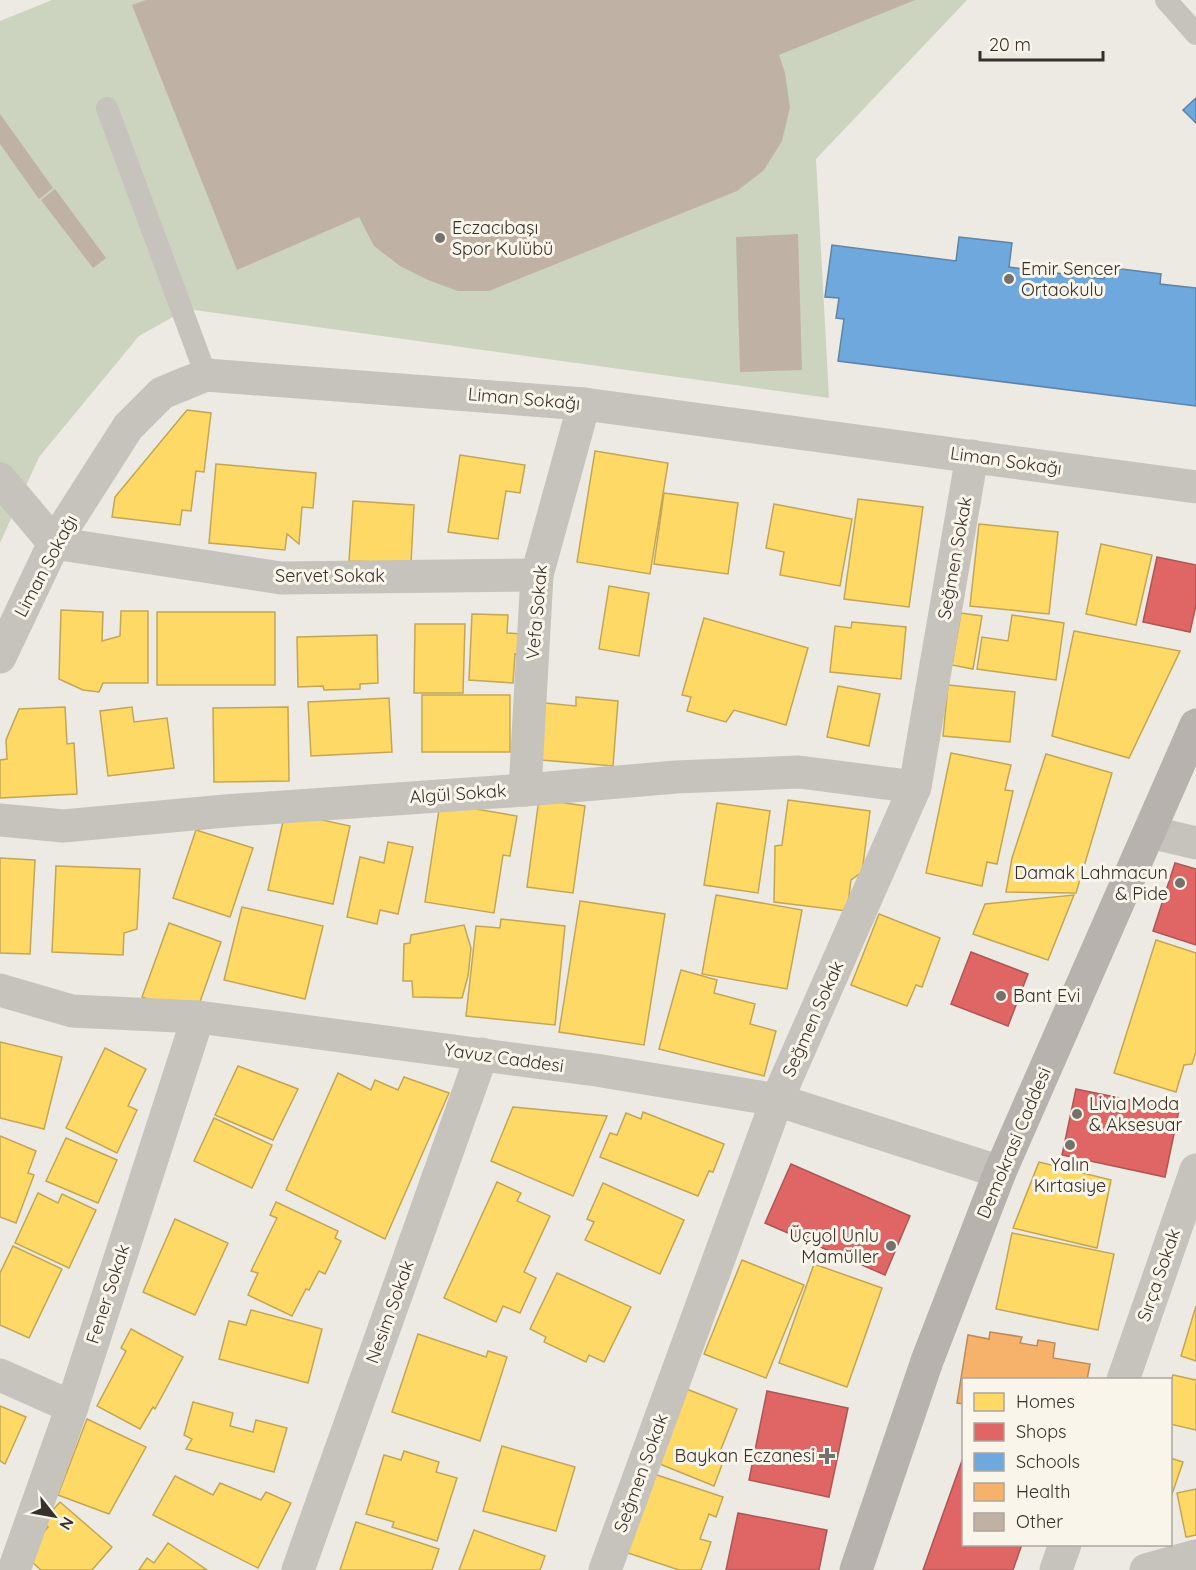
<svg xmlns="http://www.w3.org/2000/svg" width="1196" height="1570" font-family="Quicksand,sans-serif">
<style>
.green{fill:#ccd3be}
.homes{fill:#ffd966;stroke:#c3a654;stroke-width:1.5}
.shops{fill:#e06666;stroke:#ad5654;stroke-width:1.5}
.schools{fill:#6fa8dc;stroke:#5e84a7;stroke-width:1.5}
.health{fill:#f6b26b;stroke:#bd8b58;stroke-width:1.5}
.building{fill:#c0b1a5}
.lines{fill:none;stroke-linecap:round;stroke-linejoin:round}
.lane{stroke:#c6c2bc;stroke-width:22}
.street{stroke:#c6c2bc;stroke-width:33}
.secondary{stroke:#b7b2ad;stroke-width:33}
.poi-dot{fill:#77716b;stroke:#f9f5eb;stroke-width:2}
.labels{text-anchor:middle;stroke-width:6;stroke-linejoin:round;paint-order:stroke}
.poi-label{font-size:18px;fill:#37302a;stroke:#f9f5eb;text-anchor:start}
.street-label{font-size:18px;fill:#37302a;stroke:#f9f5eb}
</style>
<rect width="100%" height="100%" fill="#edeae3"/>
<polygon class="green" points="52,0 967,0 816,159 829,398 187,309 139,336 39,457 0,543 0,21"/>
<g class="homes">
<polygon points="187,410 211,413 204,472 196,471 191,511 182,510 180,525 112,517 115,497"/>
<polygon points="595,451 668,463 650,574 577,562"/>
<polygon points="460,455 525,465 520,493 506,491 498,539 448,532"/>
<polygon points="216,464 316,473 313,508 302,507 299,544 287,534 285,550 209,543"/>
<polygon points="664,493 738,503 728,574 654,564"/>
<polygon points="858,499 923,507 909,607 844,599"/>
<polygon points="353,501 414,505 411,563 349,561"/>
<polygon points="774,504 852,519 840,586 780,575 784,552 766,548"/>
<polygon points="979,524 1058,532 1049,614 970,606"/>
<polygon points="1101,544 1152,555 1136,625 1086,614"/>
<polygon points="609,586 649,593 639,656 599,649"/>
<polygon points="61,610 103,612 102,641 120,636 121,611 148,611 148,683 103,683 99,692 83,690 59,679"/>
<rect x="157" y="612" width="118" height="73"/>
<polygon points="961,613 982,616 973,669 952,665"/>
<polygon points="472,614 508,615 507,633 521,634 521,655 515,654 513,683 469,680"/>
<polygon points="1012,615 1064,623 1056,680 977,669 982,637 1008,641"/>
<polygon points="704,618 808,648 786,725 734,710 726,722 687,711 691,697 682,695"/>
<polygon points="852,622 906,627 901,679 830,672 835,626 851,628"/>
<polygon points="415,624 465,624 463,693 414,693"/>
<polygon points="1074,631 1180,651 1129,758 1052,736"/>
<polygon points="377,635 378,683 360,684 360,689 324,690 323,686 298,687 297,637"/>
<polygon points="948,685 1015,692 1010,742 943,736"/>
<polygon points="838,686 880,694 869,746 827,737"/>
<rect x="422" y="695" width="88" height="57"/>
<polygon points="576,697 618,701 613,766 541,760 545,703 576,706"/>
<polygon points="389,698 392,752 311,756 308,702"/>
<polygon points="65,707 67,744 74,743 77,794 0,798 0,760 7,759 6,740 19,709"/>
<polygon points="132,707 134,722 167,718 174,768 108,776 100,711"/>
<polygon points="288,707 289,781 214,782 213,708"/>
<polygon points="951,753 1011,765 1005,790 1013,791 997,864 987,862 982,886 926,873"/>
<polygon points="1046,754 1112,773 1076,893 1006,892 1012,858"/>
<polygon points="539,799 585,806 573,893 527,887"/>
<polygon points="788,800 870,811 862,872 851,880 847,911 774,902 775,846 782,845"/>
<polygon points="440,803 517,816 510,856 503,855 494,913 425,902"/>
<polygon points="717,803 770,811 758,893 704,885"/>
<polygon points="285,812 350,826 333,904 268,890"/>
<polygon points="196,830 253,848 230,917 173,898"/>
<polygon points="388,842 413,847 398,914 380,910 377,924 347,917 360,857 384,863"/>
<polygon points="0,858 35,860 30,954 0,953"/>
<polygon points="56,866 140,869 137,929 124,933 123,955 52,952"/>
<polygon points="716,895 802,910 787,989 702,974"/>
<polygon points="1074,895 1048,960 973,934 985,904"/>
<polygon points="580,901 665,914 644,1045 559,1032"/>
<polygon points="242,907 323,926 305,999 224,980"/>
<polygon points="879,914 940,938 922,987 916,985 907,1006 851,985"/>
<polygon points="501,919 565,926 555,1025 466,1016 476,926 500,928"/>
<polygon points="169,923 221,942 195,1016 142,997"/>
<polygon points="464,925 471,948 468,976 462,998 413,997 412,981 403,981 404,944 410,943 411,935"/>
<polygon points="1156,940 1196,953 1196,1052 1192,1064 1184,1065 1176,1092 1114,1073"/>
<polygon points="681,970 717,980 714,993 755,1004 750,1024 776,1031 764,1076 659,1049"/>
<polygon points="0,1042 62,1057 44,1129 0,1118"/>
<polygon points="105,1048 146,1069 128,1106 137,1110 117,1153 66,1128"/>
<polygon points="238,1066 298,1089 273,1140 215,1115"/>
<polygon points="338,1073 371,1090 375,1080 398,1090 404,1077 449,1093 385,1239 286,1190"/>
<polygon points="513,1107 607,1116 573,1196 491,1161"/>
<polygon points="643,1112 724,1144 713,1172 709,1171 698,1196 600,1157 610,1133 617,1135 626,1113 641,1119"/>
<polygon points="214,1118 272,1145 252,1188 194,1161"/>
<polygon points="0,1136 36,1151 28,1173 34,1175 16,1223 0,1217"/>
<polygon points="66,1138 117,1160 98,1203 46,1181"/>
<polygon points="1039,1162 1111,1180 1097,1248 1013,1228"/>
<polygon points="497,1182 521,1193 517,1201 550,1216 524,1272 536,1278 520,1313 503,1306 496,1322 444,1298"/>
<polygon points="603,1183 684,1220 660,1274 585,1240 594,1222 587,1219"/>
<polygon points="38,1193 58,1203 62,1194 96,1210 69,1268 15,1243"/>
<polygon points="276,1202 338,1231 335,1238 341,1241 325,1274 319,1271 309,1290 306,1289 292,1316 248,1295 258,1273 251,1271 277,1218 270,1215"/>
<polygon points="175,1219 228,1243 195,1315 143,1292"/>
<polygon points="1012,1233 1114,1254 1098,1330 996,1309"/>
<polygon points="13,1246 62,1269 29,1338 0,1325 0,1273"/>
<polygon points="742,1260 804,1285 766,1378 704,1354"/>
<polygon points="814,1264 882,1288 847,1387 779,1363"/>
<polygon points="557,1273 631,1307 604,1362 589,1355 586,1362 544,1342 546,1337 530,1329"/>
<polygon points="1196,1306 1196,1361 1181,1356"/>
<polygon points="251,1310 322,1329 308,1383 219,1359 229,1321 246,1325"/>
<polygon points="131,1329 183,1357 155,1409 153,1407 140,1429 97,1406 126,1351 121,1348"/>
<polygon points="418,1334 486,1357 488,1351 507,1357 480,1441 392,1412"/>
<polygon points="1173,1375 1196,1380 1196,1430 1170,1424 1170,1384"/>
<polygon points="684,1388 737,1409 717,1459 723,1462 714,1486 655,1462"/>
<polygon points="193,1402 233,1413 230,1426 253,1432 256,1420 287,1428 274,1472 186,1449 192,1439 184,1435"/>
<polygon points="0,1406 26,1417 5,1464 0,1461"/>
<polygon points="87,1419 146,1447 109,1514 58,1495"/>
<polygon points="502,1446 575,1467 556,1531 483,1511"/>
<polygon points="404,1451 439,1462 436,1472 457,1478 437,1541 392,1527 394,1522 366,1514 384,1455 401,1460"/>
<polygon points="1170,1458 1183,1462 1170,1500"/>
<polygon points="648,1472 723,1497 716,1517 709,1514 700,1539 711,1542 701,1570 679,1570 622,1551"/>
<polygon points="175,1476 213,1495 220,1483 261,1500 266,1492 291,1503 258,1568 153,1515"/>
<polygon points="1196,1489 1196,1535 1186,1537 1177,1493"/>
<polygon points="60,1502 112,1547 92,1570 41,1570 24,1555 48,1527 42,1522"/>
<polygon points="356,1522 439,1549 432,1570 340,1570"/>
<polygon points="474,1530 545,1556 540,1570 459,1570"/>
<polygon points="168,1543 207,1570 139,1570 147,1558 154,1563"/>
</g>
<g class="shops">
<polygon points="1157,557 1196,565 1196,605 1190,632 1143,622"/>
<polygon points="1175,863 1196,869 1196,945 1153,931"/>
<polygon points="971,952 1028,974 1008,1026 951,1004"/>
<polygon points="1076,1089 1179,1110 1165,1177 1062,1155"/>
<polygon points="791,1164 910,1216 885,1275 765,1223"/>
<polygon points="767,1391 848,1408 829,1497 749,1480"/>
<polygon points="964,1455 964,1544 1022,1544 1013,1570 923,1570"/>
<polygon points="738,1513 827,1530 819,1570 726,1570"/>
</g>
<g class="schools">
<polygon points="1196,98 1196,123 1183,110"/>
<polygon points="959,237 1012,243 1009,267 1104,279 1106,267 1161,274 1160,284 1196,288 1196,406 838,361 844,319 836,318 839,298 825,297 832,245 956,261"/>
</g>
<polygon class="health" points="990,1332 1022,1337 1020,1343 1037,1346 1038,1340 1055,1343 1053,1358 1090,1364 1087,1380 964,1380 964,1404 957,1403 968,1335 989,1339"/>
<g class="building">
<polygon points="146,0 915,0 779,55 785,73 790,107 782,141 764,170 737,191 489,291 458,291 428,280 400,266 374,246 359,217 237,270 132,5"/>
<polygon points="0,114 53,188 39,199 0,144"/>
<polygon points="55,189 106,258 93,268 41,200"/>
<polygon points="798,234 802,370 740,372 736,237"/>
</g>
<g class="lines">
<g class="lane">
<polyline points="1166,0 1196,34"/>
<polyline points="107,108 206,375"/>
</g>
<g class="street">
<polyline points="0,479 54,543 281,578 537,575"/>
<polyline points="0,657 54,543 128,427 162,393 206,375 584,404 1196,487"/>
<polyline points="525,790 537,575 584,404"/>
<polyline points="0,820 63,826 225,811 525,790 676,777 799,772 915,787"/>
<polyline points="1150,832 1196,843"/>
<polyline points="0,990 72,1011 198,1017 596,1070 777,1100 1000,1172"/>
<polyline points="0,1375 72,1407"/>
<polyline points="1123,1380 1196,1170"/>
<polyline points="14,1570 72,1407 198,1017"/>
<polyline points="298,1570 482,1054"/>
<polyline points="605,1570 777,1100 915,787 972,456"/>
<polyline points="1056,1570 1065,1544"/>
<polyline points="1146,1570 1196,1556"/>
</g>
<polyline class="secondary" points="856,1570 927,1361 1000,1172 1196,725"/>
</g>
<g class="poi-dot">
<circle cx="440" cy="238" r="6"/>
<circle cx="1009" cy="279" r="6"/>
<circle cx="1180" cy="883" r="6"/>
<circle cx="1001" cy="996" r="6"/>
<circle cx="1077" cy="1114" r="6"/>
<circle cx="1070" cy="1145" r="6"/>
<circle cx="891" cy="1246" r="6"/>
<path d="M824 1447h6v6h6v6h-6v6h-6v-6h-6v-6h6z"/>
</g>
<g class="labels">
<g class="poi-label">
<text x="452" y="234">Eczacıbaşı<tspan x="452" dy="21">Spor Kulübü</tspan></text>
<text x="1021" y="275">Emir Sencer<tspan x="1021" dy="21">Ortaokulu</tspan></text>
<text x="1168" y="879" text-anchor="end">Damak Lahmacun<tspan x="1168" dy="21">&amp; Pide</tspan></text>
<text x="1013" y="1002">Bant Evi</text>
<text x="1089" y="1110">Livia Moda<tspan x="1089" dy="21">&amp; Aksesuar</tspan></text>
<text x="1070" y="1171" text-anchor="middle">Yalın<tspan x="1070" dy="21">Kırtasiye</tspan></text>
<text x="879" y="1242" text-anchor="end">Üçyol Unlu<tspan x="879" dy="21">Mamüller</tspan></text>
<text x="815" y="1462" text-anchor="end">Baykan Eczanesi</text>
</g>
<g class="street-label">
<text transform="translate(524 399) rotate(5)" y="6">Liman Sokağı</text>
<text transform="translate(1006 461) rotate(8)" y="6">Liman Sokağı</text>
<text transform="translate(955 558) rotate(-80)" y="6">Seğmen Sokak</text>
<text transform="translate(46 566) rotate(-62)" y="6">Liman Sokağı</text>
<text x="330" y="582">Servet Sokak</text>
<text transform="translate(537 612) rotate(-85)" y="6">Vefa Sokak</text>
<text transform="translate(458 794) rotate(-4)" y="6">Algül Sokak</text>
<text transform="translate(813 1019) rotate(-66)" y="6">Seğmen Sokak</text>
<text transform="translate(504 1058) rotate(8)" y="6">Yavuz Caddesi</text>
<text transform="translate(1014 1143) rotate(-67)" y="6">Demokrasi Caddesi</text>
<text transform="translate(1159 1275) rotate(-71)" y="6">Sırça Sokak</text>
<text transform="translate(108 1294) rotate(-72)" y="6">Fener Sokak</text>
<text transform="translate(390 1312) rotate(-70)" y="6">Nesim Sokak</text>
<text transform="translate(641 1473) rotate(-70)" y="6">Seğmen Sokak</text>
</g>
</g>
<rect x="962" y="1378" width="210" height="168" fill="#f9f5eb" stroke="#aba69e" stroke-width="1.5"/>
<rect x="974" y="1393" width="30" height="18" fill="#ffd966" stroke="#aba69e" stroke-width="1.5"/>
<text x="1016" y="1408" font-size="18" fill="#37302a">Homes</text>
<rect x="974" y="1423" width="30" height="18" fill="#e06666" stroke="#aba69e" stroke-width="1.5"/>
<text x="1016" y="1438" font-size="18" fill="#37302a">Shops</text>
<rect x="974" y="1453" width="30" height="18" fill="#6fa8dc" stroke="#aba69e" stroke-width="1.5"/>
<text x="1016" y="1468" font-size="18" fill="#37302a">Schools</text>
<rect x="974" y="1483" width="30" height="18" fill="#f6b26b" stroke="#aba69e" stroke-width="1.5"/>
<text x="1016" y="1498" font-size="18" fill="#37302a">Health</text>
<rect x="974" y="1513" width="30" height="18" fill="#c0b1a5" stroke="#aba69e" stroke-width="1.5"/>
<text x="1016" y="1528" font-size="18" fill="#37302a">Other</text>
<g transform="translate(54 1516) rotate(121)" stroke="#f9f5eb" stroke-width="4.5" paint-order="stroke">
<path d="M0-4.5L10 22L0 15L-10 22Z" fill="#37302a"/>
<text y="-9" font-size="16" font-weight="bold" text-anchor="middle" fill="#37302a">N</text>
</g>
<path d="M980 51v9h123v-9" fill="none" stroke="#37302a" stroke-width="3"/>
<text x="989" y="51" font-size="18" fill="#37302a" stroke="#f9f5eb" stroke-width="4.5" paint-order="stroke">20 m</text>
</svg>
